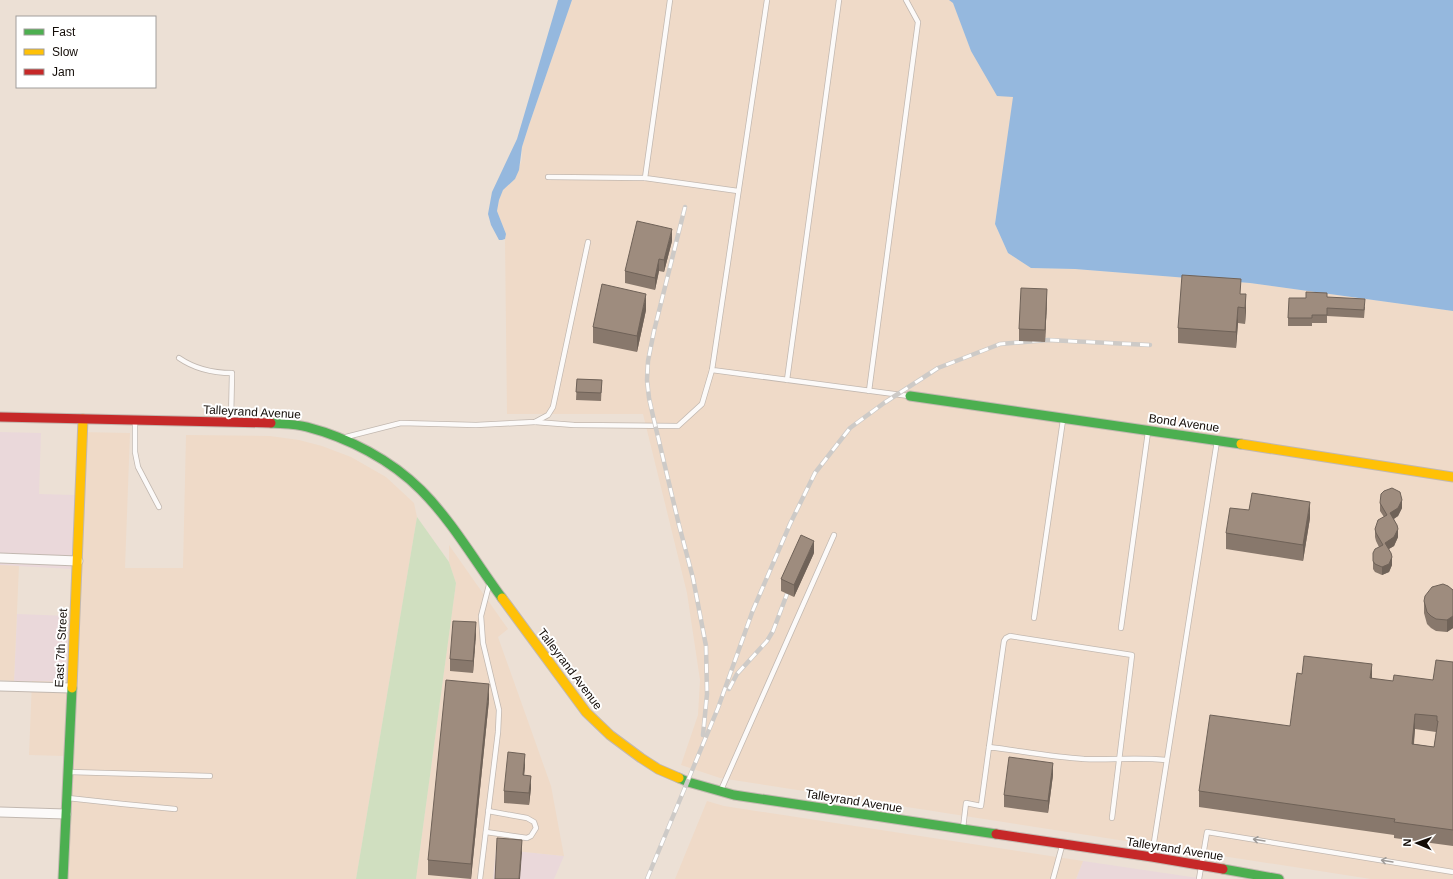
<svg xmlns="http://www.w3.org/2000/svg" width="1453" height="879" font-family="Arial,sans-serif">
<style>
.commercial{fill:#ead8da}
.built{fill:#efdac8}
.green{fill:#d0dfc0}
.water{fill:#95b8de}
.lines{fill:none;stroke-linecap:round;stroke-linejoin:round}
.lane-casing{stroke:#c2b8b0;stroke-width:6}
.street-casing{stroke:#c2b8b0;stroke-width:11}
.fast-casing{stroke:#c2b8b0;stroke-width:11}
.slow-casing{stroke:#c2b8b0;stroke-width:11}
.jam-casing{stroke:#c2b8b0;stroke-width:11}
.lane{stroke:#fcfaf9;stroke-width:4.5}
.street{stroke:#fcfaf9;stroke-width:9}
.fast{stroke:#4caf50;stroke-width:9}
.slow{stroke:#ffc107;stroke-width:9}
.jam{stroke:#c62828;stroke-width:9}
.rail-casing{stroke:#cdcac7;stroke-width:4.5}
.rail{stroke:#fff;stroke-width:3;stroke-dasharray:9;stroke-linecap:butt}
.wall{fill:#88786c;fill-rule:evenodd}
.shaded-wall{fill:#6f6258}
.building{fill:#9e8c7e;stroke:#6f6258;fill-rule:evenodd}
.oneway{stroke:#9f9b98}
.labels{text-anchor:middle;stroke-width:4;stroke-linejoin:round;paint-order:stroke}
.street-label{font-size:12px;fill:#130c07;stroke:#fff}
</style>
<rect width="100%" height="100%" fill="#ece0d5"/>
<g class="commercial">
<polygon points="0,432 41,433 39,494 75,495 71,569 0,565"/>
<polygon points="17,614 69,616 66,682 14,681"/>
<polygon points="496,849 564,856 554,879 493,879"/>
<polygon points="1083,861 1205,879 1076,879"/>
</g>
<g class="built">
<polygon points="572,0 949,0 953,2 971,51 1014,96 995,224 1008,253 1031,268 1075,269 1250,283 1453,311 1453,879 1371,879 720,778 681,765 698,715 700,680 687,593 643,414 507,414 505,239 506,234 497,211 499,200 503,190 515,179 522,159 522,147 529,125"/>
<polygon points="78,432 130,433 125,568 183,568 186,435 270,436 299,440 322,446 351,457 386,477 414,503 417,517 356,879 59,879 64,756 29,755 32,681 66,682"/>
<polygon points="449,545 508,629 498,637 551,786 564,856 496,849 493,879 416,879 456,583 449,562"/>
<polygon points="0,565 19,566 14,681 0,680"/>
<polygon points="707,801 724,806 1083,861 1076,879 675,879"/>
</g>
<polygon class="green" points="417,517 449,562 456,583 416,879 356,879"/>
<g class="water">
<polygon points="558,0 572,0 529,125 522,147 519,170 515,179 503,190 499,200 497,211 506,234 505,239 502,240 499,240 491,225 488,214 492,192 517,139"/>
<polygon points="949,0 1453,0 1453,311 1250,283 1075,269 1031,268 1008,253 995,224 1013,97 997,96 971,51 953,3"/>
</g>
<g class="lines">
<defs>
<g id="lane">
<polyline points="670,0 645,178 738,191"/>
<polyline points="767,0 712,370 909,396"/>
<polyline points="548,177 645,178"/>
<path d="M179 358C195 369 212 373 232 373L231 420"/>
<polyline points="787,380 839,0"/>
<polyline points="869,391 918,22 906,0"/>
<polyline points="135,421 135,452 138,467 159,507"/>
<polyline points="535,422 574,425 678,426 702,404 712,370"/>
<polyline points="346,437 401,423 476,425 535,422 548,415 553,407 588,242"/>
<polyline points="1034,618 1063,420"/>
<polyline points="1121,628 1148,432"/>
<polyline points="989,747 1004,641 1006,638 1010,636 1132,655 1112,818"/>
<polyline points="70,772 210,776"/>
<polyline points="721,790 834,535"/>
<polyline points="68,798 123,804 175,809"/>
<path d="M963 828 966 803 981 806 989 747C1021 751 1052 757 1084 759 1111 760 1139 757 1166 760"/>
<polyline points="486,832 527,838 531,836 536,828 534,822 527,818 488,811"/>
<polyline points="1152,855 1217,441"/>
<polyline points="480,879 498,732 499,710 483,643 481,616 489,585"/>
<polyline points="1053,879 1062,846"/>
<polyline points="1199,879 1207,832 1453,872"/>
</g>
<g id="street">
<polyline points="0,558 78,561"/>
<polyline points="0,686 71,688"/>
<polyline points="0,812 66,814"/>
</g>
<g id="fast">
<polyline points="910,396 1241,444"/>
<path d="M271 423C283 424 296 424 307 427 349 438 391 460 421 490 452 521 476 563 502 598"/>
<polyline points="679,778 688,782 734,795 996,834"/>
<polyline points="1223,869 1279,879"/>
<polyline points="63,879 72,688"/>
</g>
<g id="slow">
<polyline points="1241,444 1453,477"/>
<polyline points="502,598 586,712 610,735 641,758 658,769 679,778"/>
<polyline points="72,688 83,419"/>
</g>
<g id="jam">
<polyline points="0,417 271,423"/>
<polyline points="996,834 1152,857 1223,869"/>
</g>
</defs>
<use href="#lane" class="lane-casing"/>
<use href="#street" class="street-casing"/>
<use href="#fast" class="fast-casing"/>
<use href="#slow" class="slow-casing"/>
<use href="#jam" class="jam-casing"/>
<use href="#lane" class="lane"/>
<use href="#street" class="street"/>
<use href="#fast" class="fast"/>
<use href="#slow" class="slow"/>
<use href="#jam" class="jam"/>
<defs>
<g id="rail">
<polyline points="685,207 654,331 648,361 647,380 649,398 653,416 679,525 693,578 706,646 707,694 703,735"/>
<polyline points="729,689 737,674 767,641 773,631 787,594"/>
<polyline points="647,879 718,708 753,610 790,524 815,473 850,428 884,403 938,368 1000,344 1048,340 1150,345"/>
</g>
</defs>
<use href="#rail" class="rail-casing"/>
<use href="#rail" class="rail"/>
</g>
<g class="wall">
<polygon points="672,241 664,272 659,271 655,290 625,283 625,271"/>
<polygon points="1241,294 1246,310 1245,324 1238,323 1236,348 1178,343 1178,328"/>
<polygon points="1327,297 1365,307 1364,318 1327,316 1327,323 1312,323 1312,326 1288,326 1288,318 1306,298"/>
<polygon points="1047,301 1045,342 1019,341 1019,329"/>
<polygon points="646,310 637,352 593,343 593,327"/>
<polygon points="577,379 602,380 601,401 576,400"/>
<polygon points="1380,503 1402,508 1398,516 1394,519 1398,537 1394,546 1389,549 1392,565 1389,572 1382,575 1375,572 1373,569 1373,553 1379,547 1376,541 1375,537 1375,529 1384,517 1380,511"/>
<polygon points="1249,510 1310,518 1303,561 1226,549 1226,533"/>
<polygon points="814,553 794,597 781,591 781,579"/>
<polygon points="1453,590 1453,628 1447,632 1436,631 1431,628 1427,624 1424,613 1424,601"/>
<polygon points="476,634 473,673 450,671 450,659"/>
<path d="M1453 662V846L1394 838V835L1199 807V791L1290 726 1372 679 1393 681 1433 680ZM1415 729 1436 732 1434 747 1414 744Z"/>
<polygon points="489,700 471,879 428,875 428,860"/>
<polygon points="525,766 524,775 531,788 529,805 504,803 504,791"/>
<polygon points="1053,775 1048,813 1004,807 1004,795"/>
</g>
<g class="shaded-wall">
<polygon points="672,229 672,241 664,272 664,260"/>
<polygon points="659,259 659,271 655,290 655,278"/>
<polygon points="1047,289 1047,301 1045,342 1045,330"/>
<polygon points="646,294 646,310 637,352 637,336"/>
<polygon points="1246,294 1246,310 1245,324 1245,308"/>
<polygon points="1238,307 1238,323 1236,348 1236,332"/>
<polygon points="1402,500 1402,508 1398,516 1390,521 1390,513"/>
<polygon points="1310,502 1310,518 1303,561 1303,545"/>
<polygon points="1398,529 1398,537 1394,546 1385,551 1385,543"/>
<polygon points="814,541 814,553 794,597 794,585"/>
<polygon points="1392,557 1392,565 1389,572 1382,575 1382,567"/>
<polygon points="1453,616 1453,628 1447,632 1447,620"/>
<polygon points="476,622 476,634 473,673 473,661"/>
<polygon points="1372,664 1372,680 1370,678"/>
<polygon points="489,684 489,700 471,879 471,864"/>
<polygon points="1415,714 1415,729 1412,759 1412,744"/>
<polygon points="525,754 525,766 523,787 523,775"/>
<polygon points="1053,763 1053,775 1048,813 1048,801"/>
<polygon points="531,776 531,788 529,805 529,793"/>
<polygon points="522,840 522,852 520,879 519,879"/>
</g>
<g class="building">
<polygon points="637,221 672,229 664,260 659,259 655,278 625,271"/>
<polygon points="1182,275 1241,279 1240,294 1246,294 1245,308 1238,307 1236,332 1178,328"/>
<polygon points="602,284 646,294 637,336 593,327"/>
<polygon points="1021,288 1047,289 1045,330 1019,329"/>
<polygon points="1306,292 1327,293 1327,297 1365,299 1364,310 1327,308 1327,315 1312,315 1312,318 1288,318 1289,298 1306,298"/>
<polygon points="577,379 602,380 601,393 576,392"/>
<polygon points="1392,488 1400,492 1402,500 1398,508 1390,513 1397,525 1398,529 1394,537 1385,543 1391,553 1392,557 1389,564 1382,567 1375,564 1373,561 1373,553 1375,549 1383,545 1376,533 1375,529 1378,520 1387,515 1380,503 1381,494 1384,491"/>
<polygon points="1252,493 1310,502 1303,545 1226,533 1230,508 1249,510"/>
<polygon points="801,535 814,541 794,585 781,579"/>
<polygon points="1443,584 1448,586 1453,590 1453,616 1447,620 1436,619 1431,616 1427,612 1424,601 1425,596 1432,587"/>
<polygon points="453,621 476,622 473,661 450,659"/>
<path d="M1304 656 1372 664 1370 678 1393 681 1394 675 1433 680 1436 660 1453 662V830L1394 822 1395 819 1199 791 1210 715 1290 726 1297 673 1302 674ZM1415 714 1437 716V721H1438L1434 747 1412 744Z"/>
<polygon points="446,680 489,684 471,864 428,860"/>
<polygon points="508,752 525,754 523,775 531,776 529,793 504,791"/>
<polygon points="1009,757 1053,763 1048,801 1004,795"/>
<polygon points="497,838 522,840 519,879 495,879"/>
</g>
<defs><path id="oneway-shaft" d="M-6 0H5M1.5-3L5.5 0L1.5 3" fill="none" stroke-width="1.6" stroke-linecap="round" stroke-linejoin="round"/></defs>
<g class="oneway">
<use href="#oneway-shaft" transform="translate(1259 840) rotate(-171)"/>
<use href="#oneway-shaft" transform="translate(1387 861) rotate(-171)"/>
</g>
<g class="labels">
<g class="street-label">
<text transform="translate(252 412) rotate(3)" y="4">Talleyrand Avenue</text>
<text transform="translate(1184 423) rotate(8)" y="4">Bond Avenue</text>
<text transform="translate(61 648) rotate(-87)" y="4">East 7th Street</text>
<text transform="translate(570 669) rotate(53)" y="4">Talleyrand Avenue</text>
<text transform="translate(854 801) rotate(9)" y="4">Talleyrand Avenue</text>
<text transform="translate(1175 849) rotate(9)" y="4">Talleyrand Avenue</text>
</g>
</g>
<rect x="16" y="16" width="140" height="72" fill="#ffffff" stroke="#a19e9c"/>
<rect x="24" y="29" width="20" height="6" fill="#4caf50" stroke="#a19e9c"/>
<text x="52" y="36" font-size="12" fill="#130c07">Fast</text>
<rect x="24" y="49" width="20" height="6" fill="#ffc107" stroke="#a19e9c"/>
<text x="52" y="56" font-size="12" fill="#130c07">Slow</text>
<rect x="24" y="69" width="20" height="6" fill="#c62828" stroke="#a19e9c"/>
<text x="52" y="76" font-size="12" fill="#130c07">Jam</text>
<g transform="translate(1417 843) rotate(272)" stroke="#ffffff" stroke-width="3" paint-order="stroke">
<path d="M0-3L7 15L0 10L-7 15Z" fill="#130c07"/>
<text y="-6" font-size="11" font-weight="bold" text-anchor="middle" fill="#130c07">N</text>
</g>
</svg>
